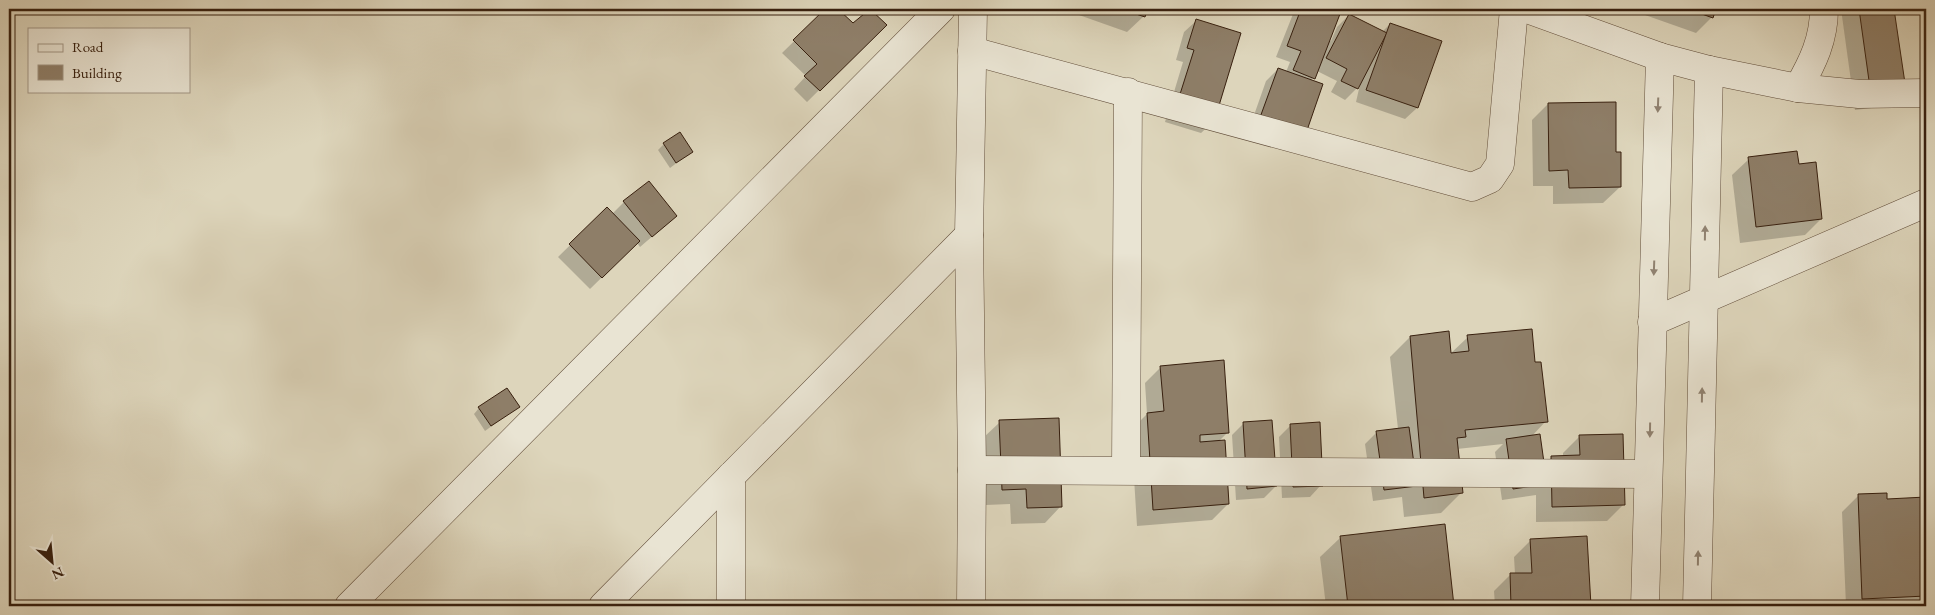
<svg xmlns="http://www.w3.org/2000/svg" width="1935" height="615" font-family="'EB Garamond',serif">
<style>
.shadow{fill:#0003}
.building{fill:#8e7e68;stroke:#38200f}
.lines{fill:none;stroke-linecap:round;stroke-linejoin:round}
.minor-casing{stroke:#614d3a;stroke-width:29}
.minor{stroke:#e9e4d3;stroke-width:28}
.oneway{fill:#908271}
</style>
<rect width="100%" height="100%" fill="#ddd5bb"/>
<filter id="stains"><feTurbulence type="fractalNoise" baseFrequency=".004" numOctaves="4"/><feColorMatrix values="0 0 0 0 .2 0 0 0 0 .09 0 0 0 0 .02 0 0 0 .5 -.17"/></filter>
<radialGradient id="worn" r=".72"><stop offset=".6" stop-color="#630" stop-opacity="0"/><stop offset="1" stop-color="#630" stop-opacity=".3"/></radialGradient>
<g class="shadow">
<polygon points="827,9 836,9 853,25 869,9 885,25 807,102 794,89 806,76 782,53"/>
<polygon points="1062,9 1146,9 1144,16 1127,32"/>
<polygon points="1298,9 1322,9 1338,15 1329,40 1331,41 1337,27 1349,15 1382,32 1390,24 1440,41 1417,108 1405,119 1356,102 1361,80 1357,88 1345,100 1331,92 1337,81 1317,71 1311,81 1247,135 1266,81 1278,69 1286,72 1290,62 1276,57 1293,14"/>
<polygon points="1628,9 1715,9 1712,17 1696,33"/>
<polygon points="1841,9 1893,9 1904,89 1888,106 1855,110"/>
<polygon points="1196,21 1213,122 1201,133 1165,122 1183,62 1176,60 1184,32"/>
<polygon points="1548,104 1615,153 1620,187 1603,203 1553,204 1553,186 1533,186 1532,120"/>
<polygon points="664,144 691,152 670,168 658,150"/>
<polygon points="1749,159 1798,165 1821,219 1805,235 1740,243 1732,175"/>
<polygon points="624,202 676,216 640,247 637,243 590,289 558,257 607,209 612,214"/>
<polygon points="1410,337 1450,354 1468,337 1534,364 1546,421 1531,437 1543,465 1552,457 1563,457 1563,453 1580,436 1624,504 1607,521 1536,522 1536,495 1502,500 1495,452 1503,444 1457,449 1461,493 1441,513 1404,517 1402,497 1373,501 1365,444 1377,432 1398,429 1390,357"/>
<polygon points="1161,367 1228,432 1218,442 1228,504 1212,520 1137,526 1131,430 1147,414 1145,383"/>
<polygon points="518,407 485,431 474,414 479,408"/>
<polygon points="1000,422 1061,506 1045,523 1011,524 1010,504 986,505 983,438"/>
<polygon points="1244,423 1276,486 1264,498 1236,500 1232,435"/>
<polygon points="1291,425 1321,485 1310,497 1282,498 1279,437"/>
<polygon points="1858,496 1886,501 1926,499 1926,606 1846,606 1842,512"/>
<polygon points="1444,525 1453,606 1326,606 1320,557 1340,538"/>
<polygon points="1586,538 1589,606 1495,606 1494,591 1510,575 1515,574 1514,557 1531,540"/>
</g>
<g class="building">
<polygon points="825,9 838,9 853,23 870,9 887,25 820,91 804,76 817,64 793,40"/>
<polygon points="1121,9 1148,9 1145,17"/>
<polygon points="1301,9 1325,9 1340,14 1315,79 1293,70 1301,51 1287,46"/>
<polygon points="1688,9 1716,9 1713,18"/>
<polygon points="1859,9 1894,9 1906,90 1871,95"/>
<polygon points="1349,14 1387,33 1358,89 1341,81 1347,69 1326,58"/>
<polygon points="1196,19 1241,33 1214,122 1175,110 1194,50 1187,48"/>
<polygon points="1390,23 1442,41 1418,108 1366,90"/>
<polygon points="1278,68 1323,84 1304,139 1258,123"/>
<polygon points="1616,102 1616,152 1621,152 1621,187 1569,188 1568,170 1549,171 1548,103"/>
<polygon points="680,132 693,152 676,163 663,143"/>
<polygon points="1797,151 1799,164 1816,162 1822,219 1756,227 1748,157"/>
<polygon points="649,181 677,216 652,237 623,201"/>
<polygon points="607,207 640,241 602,278 569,244"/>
<polygon points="1532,329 1535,362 1541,362 1548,422 1465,430 1466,437 1457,438 1463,493 1424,498 1410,336 1449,331 1451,353 1469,351 1467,335"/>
<polygon points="1224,360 1229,433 1200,435 1200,442 1225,440 1229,504 1153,510 1147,413 1164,411 1160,366"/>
<polygon points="507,388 520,407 491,426 478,407"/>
<polygon points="1059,418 1062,507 1027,508 1026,489 1002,490 999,420"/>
<polygon points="1272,420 1277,486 1247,489 1243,422"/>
<polygon points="1320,422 1323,486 1293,487 1290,424"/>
<polygon points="1409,427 1417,486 1384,490 1376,431"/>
<polygon points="1540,434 1547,484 1513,489 1506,439"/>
<polygon points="1623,434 1625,505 1552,507 1551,456 1580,455 1579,435"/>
<polygon points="1887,493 1887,499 1926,497 1926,596 1862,599 1858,494"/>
<polygon points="1445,524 1454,606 1348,606 1340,536"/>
<polygon points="1587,536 1591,606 1511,606 1510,573 1532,573 1530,539"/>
</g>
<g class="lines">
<defs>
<g id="minor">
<polyline points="1527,9 1660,57 1709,70 1798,88 1859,94 1926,93"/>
<polyline points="972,51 1472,187 1490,179 1500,164 1514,9"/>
<path d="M1798 88C1813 62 1824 39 1824 9"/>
<polyline points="1652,322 1926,203"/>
<polyline points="972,470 1648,474"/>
<polyline points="1126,470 1128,92"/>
<polyline points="731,476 731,606"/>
<polyline points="349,606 941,9"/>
<polyline points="603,606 969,235"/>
<polyline points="971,606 972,470 969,235 973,9"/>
<polyline points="1645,606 1660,57"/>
<polyline points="1697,606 1709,70"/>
</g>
</defs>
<use href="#minor" class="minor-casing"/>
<use href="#minor" class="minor"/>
</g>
<defs><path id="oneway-solid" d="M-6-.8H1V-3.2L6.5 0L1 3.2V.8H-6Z" transform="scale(1.25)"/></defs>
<g class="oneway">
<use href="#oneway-solid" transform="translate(1658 105) rotate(92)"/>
<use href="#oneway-solid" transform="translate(1705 233) rotate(-89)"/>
<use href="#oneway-solid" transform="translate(1654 268) rotate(92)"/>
<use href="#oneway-solid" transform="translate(1702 395) rotate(-89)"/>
<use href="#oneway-solid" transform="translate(1650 430) rotate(91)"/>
<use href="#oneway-solid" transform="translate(1698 558) rotate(-89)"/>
</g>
<rect width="1935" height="615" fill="none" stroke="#ddd5bb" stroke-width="30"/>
<rect x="10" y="10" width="1915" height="595" fill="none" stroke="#38200f" stroke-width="2.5"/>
<rect x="15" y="15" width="1905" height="585" fill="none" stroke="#38200f"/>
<rect x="28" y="28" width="162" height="65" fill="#e9e4d3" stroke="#a29685"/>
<rect x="38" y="44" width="25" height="8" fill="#e9e4d3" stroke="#a29685"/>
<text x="72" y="52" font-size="15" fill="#38200f">Road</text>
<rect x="38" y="65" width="25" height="15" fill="#8e7e68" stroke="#a29685"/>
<text x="72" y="78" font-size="15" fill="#38200f">Building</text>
<g transform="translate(52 562) rotate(153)" stroke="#e9e4d3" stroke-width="4" paint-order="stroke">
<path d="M0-4L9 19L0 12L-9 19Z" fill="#38200f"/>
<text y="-8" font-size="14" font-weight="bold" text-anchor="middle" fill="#38200f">N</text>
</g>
<rect width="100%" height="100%" filter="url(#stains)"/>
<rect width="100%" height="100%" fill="url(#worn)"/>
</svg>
